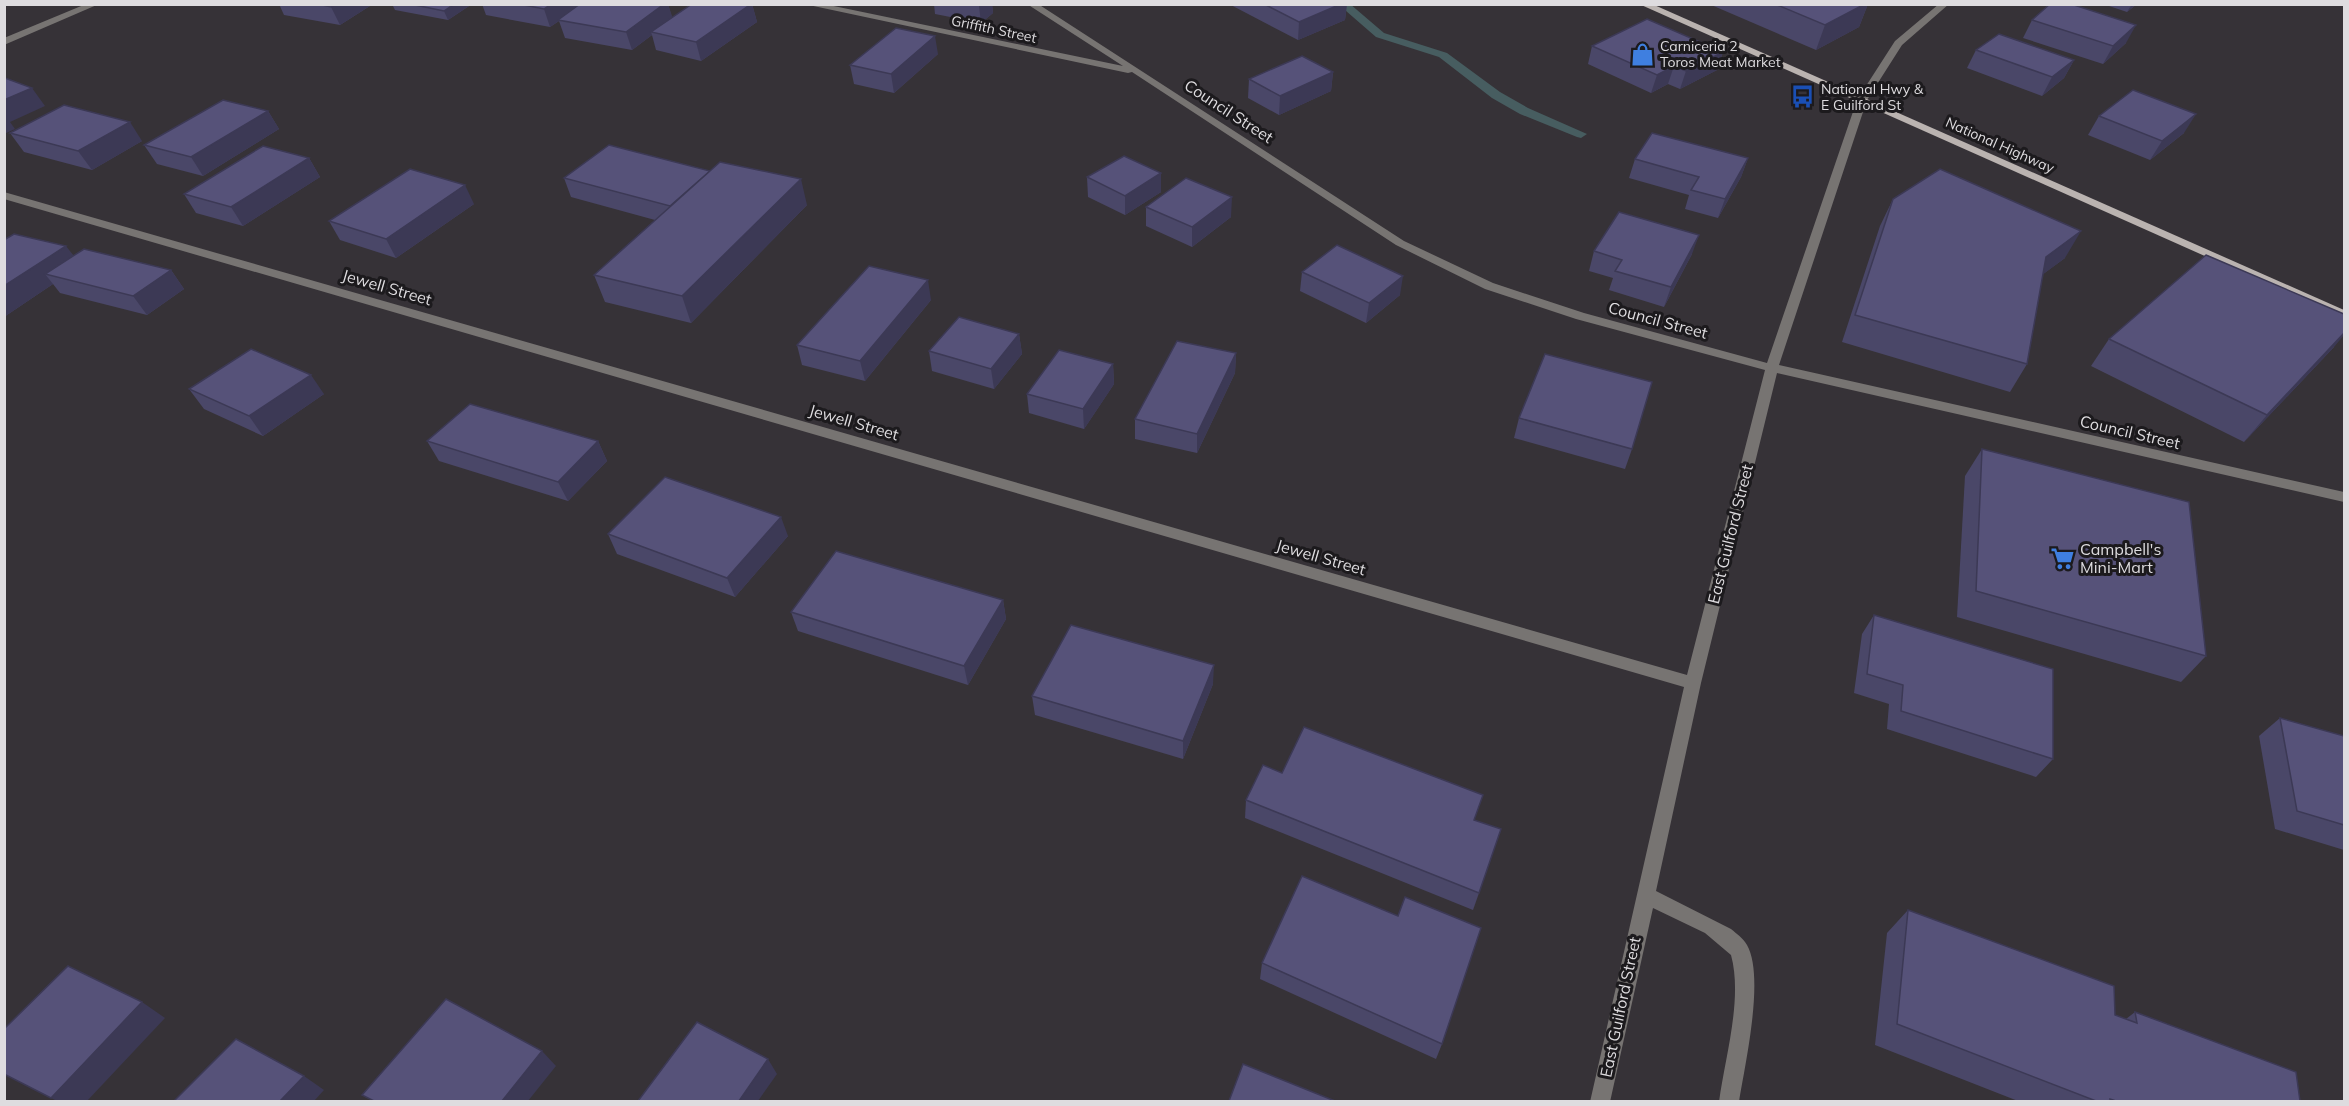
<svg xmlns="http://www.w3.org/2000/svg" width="2349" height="1106" font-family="Mulish,sans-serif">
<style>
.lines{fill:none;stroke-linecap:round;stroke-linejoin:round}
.stream{fill:#475d60;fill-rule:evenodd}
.minor{fill:#777472;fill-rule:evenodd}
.major{fill:#bab3b0;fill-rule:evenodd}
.wall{fill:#4a4768}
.shaded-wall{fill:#3c3955}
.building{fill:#565279;stroke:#3c3955;stroke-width:1.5}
.labels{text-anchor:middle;stroke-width:6;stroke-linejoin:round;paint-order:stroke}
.far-street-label{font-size:14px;fill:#dedcdf;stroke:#1c1a1d}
.far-poi-label{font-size:14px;fill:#dedcdf;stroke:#1c1a1d;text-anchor:start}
.street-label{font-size:16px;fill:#dedcdf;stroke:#1c1a1d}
.poi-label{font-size:16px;fill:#dedcdf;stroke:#1c1a1d;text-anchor:start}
</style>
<rect width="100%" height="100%" fill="#363237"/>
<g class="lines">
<polygon class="stream" points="1338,4 1350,4 1384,33 1447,53 1500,92 1528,108 1587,134 1581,138 1577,137 1520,114 1492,98 1439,57 1376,37"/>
<g class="minor">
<polygon points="86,4 99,4 4,45 4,38"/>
<path d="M804 4H824L1123 66 1027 4H1038L1404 241 1493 283 1584 313 1767 363 1857 100 1895 41 1939 4H1949L1902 45 1867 100 1779 365 2344 492V502L1777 373 1701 683 1656 891 1731 929C1737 934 1743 938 1747 945 1765 977 1745 1064 1739 1102H1719C1725 1057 1743 999 1731 955L1705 933 1653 908 1610 1102H1590L1684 687 4 199V192L1687 675 1765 370 1576 319 1485 289 1396 245 1132 72 1128 73Z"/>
</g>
<polygon class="major" points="1639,4 1652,4 2344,310 2344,318"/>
</g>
<g class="wall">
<polygon points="279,4 373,4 340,25 284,15"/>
<polygon points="392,4 472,4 448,20 395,10"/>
<polygon points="482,4 668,4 672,18 692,4 752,4 757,22 701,61 656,50 652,35 632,50 565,38 559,21 550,27 486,15"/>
<polygon points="934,4 992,4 993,13 981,23 935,14"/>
<polygon points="1229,4 1347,4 1345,20 1298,40"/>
<polygon points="1709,4 1868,4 1859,27 1816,50"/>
<polygon points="2103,4 2137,4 2127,12"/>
<polygon points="2032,20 2126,43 2103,64 2023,38"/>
<polygon points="1592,46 1723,52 1717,70 1680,89 1668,84 1651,93 1588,64"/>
<polygon points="1976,50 2074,60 2064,78 2042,96 1967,68"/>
<polygon points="938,54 894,93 854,84 850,65"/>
<polygon points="1333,72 1331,91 1279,115 1248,98 1249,79"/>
<polygon points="268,111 279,129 203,176 157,164 144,145"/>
<polygon points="2099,116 2184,133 2150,160 2088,135"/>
<polygon points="10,133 142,141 92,170 24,152"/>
<polygon points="309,158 320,177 243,226 196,213 184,194"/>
<polygon points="1748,158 1741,177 1718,218 1685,209 1689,195 1629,178 1635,159"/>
<polygon points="1087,177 1161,192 1125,215 1088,197"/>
<polygon points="564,178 807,205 691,323 605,302 594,275 655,220 571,197"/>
<polygon points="1893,199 2065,258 2043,274 2027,364 2010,392 1842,342 1880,226"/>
<polygon points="474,204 396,258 340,240 329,221"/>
<polygon points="1146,207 1231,217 1192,247 1146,226"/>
<polygon points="4,240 73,255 171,270 184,289 147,315 60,293 53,284 4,317"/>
<polygon points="1594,251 1692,254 1664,307 1609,290 1613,278 1589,271"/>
<polygon points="1302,272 1400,295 1366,323 1300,291"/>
<polygon points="931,300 865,381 802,365 797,345"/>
<polygon points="1019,334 1022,354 994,389 932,371 929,351"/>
<polygon points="2109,339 2334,347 2244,442 2091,366"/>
<polygon points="1236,353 1235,373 1197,453 1135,439 1135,419"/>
<polygon points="1113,364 1114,384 1084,429 1029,413 1027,394"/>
<polygon points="189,389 324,394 263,436 204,409"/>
<polygon points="1519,418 1632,449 1625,469 1514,438"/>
<polygon points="427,441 598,441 607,461 568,501 439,461"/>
<polygon points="1982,449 2206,656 2181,682 1957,617 1965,476"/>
<polygon points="608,534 788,536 735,597 617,554"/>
<polygon points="1003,600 1006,619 968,685 798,631 791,612"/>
<polygon points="1874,615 2053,759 2036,777 1887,729 1889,704 1854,693 1862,634"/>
<polygon points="1213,684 1183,759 1035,715 1032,696"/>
<polygon points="2280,718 2344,736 2344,850 2275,829 2259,736"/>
<polygon points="1282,773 1479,893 1473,910 1245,818 1246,800"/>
<polygon points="1908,910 2115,1015 2126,1019 2135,1012 2300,1101 2018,1101 1875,1045 1887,933"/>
<polygon points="1262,963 1442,1044 1436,1059 1260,979"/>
</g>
<g class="shaded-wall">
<polygon points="335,4 373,4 340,25 331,7"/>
<polygon points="454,4 472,4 448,20 444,11"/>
<polygon points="551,4 583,4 558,20 559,21 550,27 544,9"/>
<polygon points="664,4 668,4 673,19 651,32 652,35 632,50 626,32"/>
<polygon points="751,4 752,4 757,22 701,61 696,42"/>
<polygon points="980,4 992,4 993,13 981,23 979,6"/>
<polygon points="1341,4 1347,4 1345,20 1298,40 1299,22"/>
<polygon points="1865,4 1868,4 1859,27 1816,50 1825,25"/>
<polygon points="2132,4 2137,4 2127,12"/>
<polygon points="2136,25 2126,43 2103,64 2113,46"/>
<polygon points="935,36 938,54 894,93 891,74"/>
<polygon points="1723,52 1717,70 1680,89 1686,71"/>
<polygon points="2074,60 2064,78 2042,96 2052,77"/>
<polygon points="1674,66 1668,84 1651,93 1657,75"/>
<polygon points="1333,72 1331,91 1279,115 1280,96"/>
<polygon points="32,88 45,106 10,122 15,129 4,134 4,100"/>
<polygon points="268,111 279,129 203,176 191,157"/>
<polygon points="2196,114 2184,133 2150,160 2162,141"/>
<polygon points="130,122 142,141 92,170 78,151"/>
<polygon points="309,158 320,177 243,226 231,207"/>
<polygon points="1748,158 1741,177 1718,218 1725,199"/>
<polygon points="1161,173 1161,192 1125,215 1125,196"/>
<polygon points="801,179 807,205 691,323 682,296"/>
<polygon points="465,185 474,204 396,258 386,239"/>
<polygon points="1232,197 1231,217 1192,247 1192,227"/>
<polygon points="2081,231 2065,258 2030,284 2046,257"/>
<polygon points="1699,235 1692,254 1664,307 1671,287"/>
<polygon points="66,246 81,265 45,274 53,284 4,317 4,286"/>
<polygon points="171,270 184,289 147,315 133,296"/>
<polygon points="1403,276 1400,295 1366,323 1369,303"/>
<polygon points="928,280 931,300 865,381 860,361"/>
<polygon points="2344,333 2344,335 2334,347 2244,442 2267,415"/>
<polygon points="1019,334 1022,354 994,389 991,369"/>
<polygon points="1236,353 1235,373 1197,453 1197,434"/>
<polygon points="1113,364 1114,384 1084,429 1083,409"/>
<polygon points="311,375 324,394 263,436 249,416"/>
<polygon points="598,441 607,461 568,501 558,482"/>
<polygon points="781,517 788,536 735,597 727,578"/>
<polygon points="1003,600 1006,619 968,685 964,666"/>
<polygon points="1214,665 1213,684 1183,759 1183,741"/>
<polygon points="142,1002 165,1018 87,1101 57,1101 51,1098"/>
<polygon points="542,1051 556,1066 528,1101 502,1101"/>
<polygon points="768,1059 777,1074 758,1101 739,1101"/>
<polygon points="304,1076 324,1090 314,1101 280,1101"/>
</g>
<g class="building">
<polygon points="318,4 335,4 331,7"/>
<polygon points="410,4 454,4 444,11"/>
<polygon points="519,4 551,4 544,9"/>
<polygon points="580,4 664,4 626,32 558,20"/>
<polygon points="692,4 751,4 696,42 651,32"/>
<polygon points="1264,4 1341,4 1299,22"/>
<polygon points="1775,4 1865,4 1825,25"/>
<polygon points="2050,4 2071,4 2136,25 2113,46 2032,20"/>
<polygon points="1647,19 1723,52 1686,71 1674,66 1657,75 1592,46"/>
<polygon points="896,28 935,36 891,74 850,65"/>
<polygon points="1999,34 2074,60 2052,77 1976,50"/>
<polygon points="1302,56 1333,72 1280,96 1249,79"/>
<polygon points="4,78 5,78 32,88 4,100"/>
<polygon points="2133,90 2196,114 2162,141 2099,116"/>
<polygon points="223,100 268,111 191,157 144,145"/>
<polygon points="64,105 130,122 78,151 10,133"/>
<polygon points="1652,133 1748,158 1725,199 1691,190 1699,177 1635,159"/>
<polygon points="609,145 710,171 670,206 564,178"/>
<polygon points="263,146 309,158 231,207 184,194"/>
<polygon points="1124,156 1161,173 1125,196 1087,177"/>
<polygon points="720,162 801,179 682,296 594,275"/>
<polygon points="410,169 465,185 386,239 329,221"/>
<polygon points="1940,169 2081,231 2046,257 2027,364 1855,315 1893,199"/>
<polygon points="1186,178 1232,197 1192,227 1146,207"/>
<polygon points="1619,212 1699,235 1671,287 1615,271 1622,260 1594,251"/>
<polygon points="14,234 66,246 4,286 4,240"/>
<polygon points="1337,245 1403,276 1369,303 1302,272"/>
<polygon points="84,249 171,270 133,296 45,274"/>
<polygon points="2206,255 2344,314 2344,333 2267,415 2109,339"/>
<polygon points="869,266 928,280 860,361 797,345"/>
<polygon points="959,317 1019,334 991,369 929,351"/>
<polygon points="1177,341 1236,353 1197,434 1135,419"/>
<polygon points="251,349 311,375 249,416 189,389"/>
<polygon points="1059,350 1113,364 1083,409 1027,394"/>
<polygon points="1545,354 1652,382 1632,449 1519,418"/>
<polygon points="470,404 598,441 558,482 427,441"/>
<polygon points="1982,449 2189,502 2206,656 1976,591"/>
<polygon points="665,477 781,517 727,578 608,534"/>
<polygon points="836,551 1003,600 964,666 791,612"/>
<polygon points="1874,615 2053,669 2053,759 1901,711 1903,685 1867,674"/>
<polygon points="1071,625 1214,665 1183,741 1032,696"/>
<polygon points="2280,718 2344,736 2344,825 2297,811"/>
<polygon points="1304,727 1483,795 1474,820 1501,829 1479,893 1246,800 1263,765 1282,773"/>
<polygon points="1302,876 1398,916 1405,897 1481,928 1442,1044 1262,963"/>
<polygon points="1908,910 2114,986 2115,1015 2137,1023 2135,1012 2296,1072 2300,1101 2116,1101 2110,1099 2110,1101 2096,1101 1897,1024"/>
<polygon points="68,966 142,1002 51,1098 4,1074 4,1029"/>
<polygon points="446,999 542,1051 502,1101 374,1101 362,1095"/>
<polygon points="697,1022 768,1059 739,1101 638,1101"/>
<polygon points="236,1039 304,1076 280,1101 174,1101"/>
<polygon points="1243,1064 1335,1101 1229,1101"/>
</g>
<defs>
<symbol id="shop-bare" viewBox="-9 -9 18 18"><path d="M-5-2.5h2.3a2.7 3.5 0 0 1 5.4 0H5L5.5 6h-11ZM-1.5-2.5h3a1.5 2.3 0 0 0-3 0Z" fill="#3f7fe0" stroke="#1c1a1d" stroke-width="2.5" paint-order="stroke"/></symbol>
<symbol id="bus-bare" viewBox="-9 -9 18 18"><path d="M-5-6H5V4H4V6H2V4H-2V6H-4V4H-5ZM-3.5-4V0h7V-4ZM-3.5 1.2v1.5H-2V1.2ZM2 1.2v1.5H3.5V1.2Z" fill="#1a4fb4" stroke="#1c1a1d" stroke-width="2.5" paint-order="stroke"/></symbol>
<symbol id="supermarket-bare" viewBox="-9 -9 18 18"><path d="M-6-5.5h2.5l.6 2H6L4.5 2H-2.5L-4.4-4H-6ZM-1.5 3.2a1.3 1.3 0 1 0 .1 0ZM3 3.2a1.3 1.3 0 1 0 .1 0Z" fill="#3f7fe0" stroke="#1c1a1d" stroke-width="2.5" paint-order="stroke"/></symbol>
</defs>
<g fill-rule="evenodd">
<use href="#shop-bare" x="1626" y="38" width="33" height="33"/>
<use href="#bus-bare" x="1786" y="80" width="33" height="33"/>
<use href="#supermarket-bare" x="2046" y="542" width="33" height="33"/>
</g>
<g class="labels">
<g class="far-street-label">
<text transform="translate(994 29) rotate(12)" y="5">Griffith Street</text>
<text transform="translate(2000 145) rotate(24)" y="5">National Highway</text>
</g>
<g class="far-poi-label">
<text x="1660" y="51">Carniceria 2<tspan x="1660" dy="16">Toros Meat Market</tspan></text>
<text x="1821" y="94">National Hwy &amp;<tspan x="1821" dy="16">E Guilford St</tspan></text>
</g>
<g class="street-label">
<text transform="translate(1229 111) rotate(33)" y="6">Council Street</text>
<text transform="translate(387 287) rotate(16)" y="6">Jewell Street</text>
<text transform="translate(1658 320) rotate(15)" y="6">Council Street</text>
<text transform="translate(854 422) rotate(16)" y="6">Jewell Street</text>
<text transform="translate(2130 432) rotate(13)" y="6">Council Street</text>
<text transform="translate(1730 534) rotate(-76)" y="6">East Guilford Street</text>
<text transform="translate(1321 557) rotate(16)" y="6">Jewell Street</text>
<text transform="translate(1620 1007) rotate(-78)" y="6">East Guilford Street</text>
</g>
<g class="poi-label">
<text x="2080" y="555">Campbell's<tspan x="2080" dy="18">Mini-Mart</tspan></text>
</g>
</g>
<rect width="2349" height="1106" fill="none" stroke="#dedcdf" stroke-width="12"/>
</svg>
